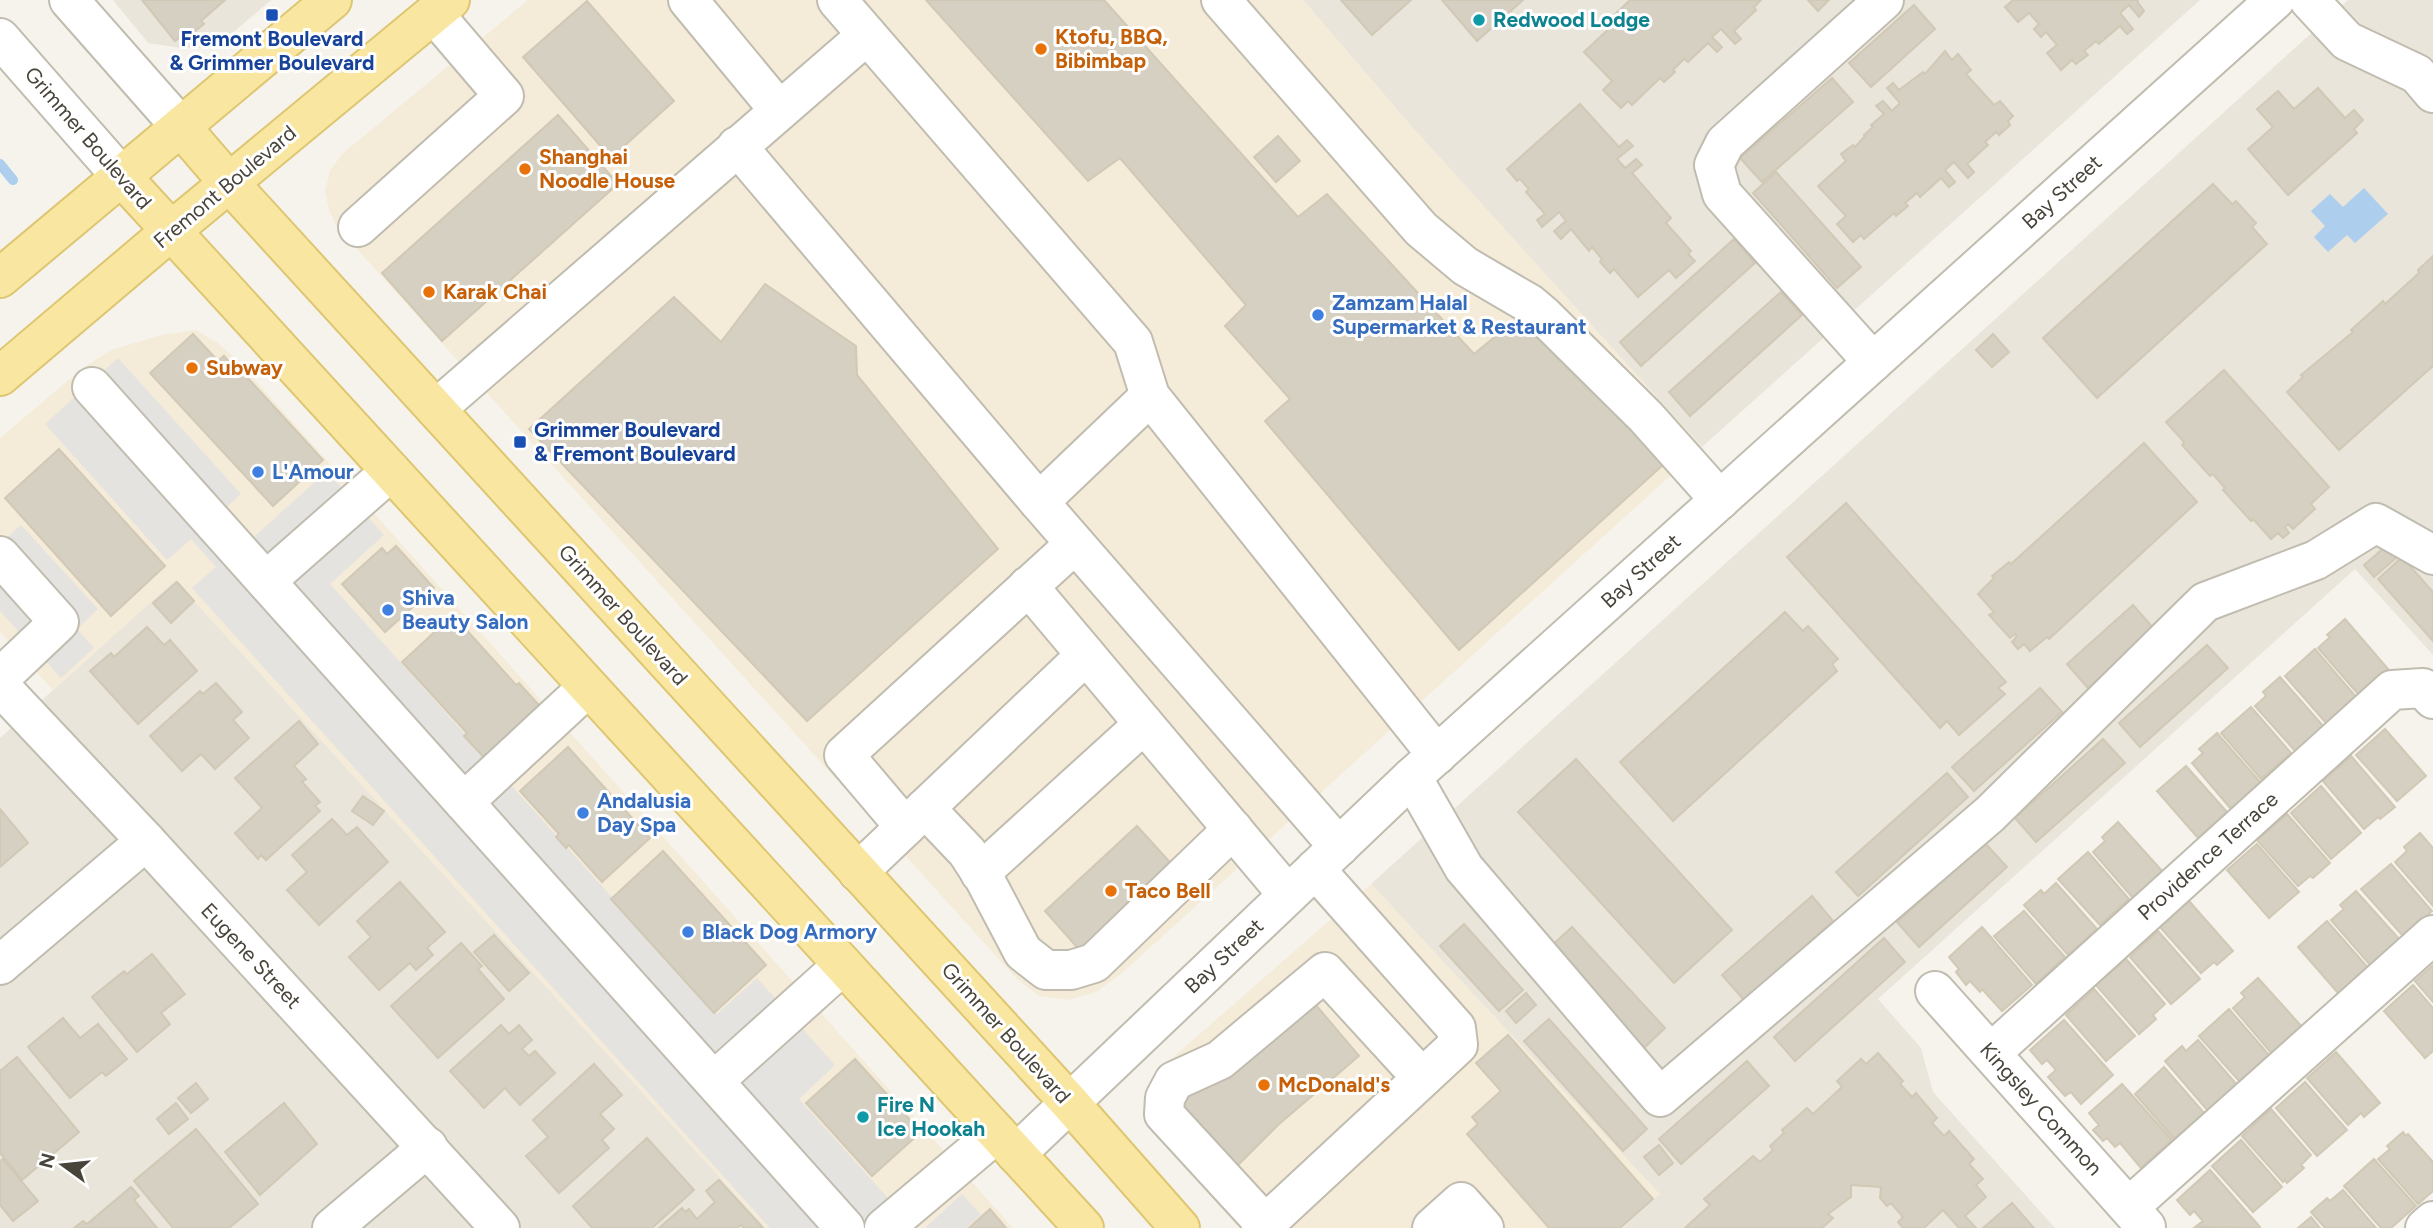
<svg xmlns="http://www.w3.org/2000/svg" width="2433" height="1228" font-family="Figtree,sans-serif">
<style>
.residential{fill:#e9e5da}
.commercial{fill:#f5ebd9}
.parking{fill:#e4e3e0}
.water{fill:#adceed}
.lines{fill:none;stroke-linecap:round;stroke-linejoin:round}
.stream{stroke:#adceed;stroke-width:10}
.building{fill:#d6d0c2;stroke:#d1c8b5;stroke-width:2}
.minor-casing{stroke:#c0bcaf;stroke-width:42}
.major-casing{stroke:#dec671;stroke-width:42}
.minor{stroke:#fff;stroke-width:38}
.major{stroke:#f9e7a1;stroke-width:38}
.transit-dot{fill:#1a4fb4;stroke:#fff;stroke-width:2.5}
.culture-dot{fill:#0f9aa8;stroke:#fff;stroke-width:2.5}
.food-dot{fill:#e8710a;stroke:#fff;stroke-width:2.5}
.shop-dot{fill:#3f7fe0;stroke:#fff;stroke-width:2.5}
.labels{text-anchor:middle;stroke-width:6;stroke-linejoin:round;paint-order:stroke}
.culture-label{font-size:21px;font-weight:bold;fill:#0d838f;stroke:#fff;text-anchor:start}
.food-label{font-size:21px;font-weight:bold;fill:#c56008;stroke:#fff;text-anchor:start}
.transit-label{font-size:21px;font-weight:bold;fill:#164399;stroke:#fff}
.street-label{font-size:21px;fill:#49443a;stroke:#fff}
.shop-label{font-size:21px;font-weight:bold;fill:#366cbe;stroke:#fff;text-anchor:start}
</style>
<rect width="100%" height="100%" fill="#f5f3ec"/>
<g class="residential">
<polygon points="113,0 271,0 215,48 181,48 148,43"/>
<polygon points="1303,0 2200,0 1702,447 1412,127"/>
<polygon points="2348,0 2433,0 2433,655 2355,569 1878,999 1921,1048 1933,1092 2055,1228 1622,1228 1659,1194 1371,884"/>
<polygon points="175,580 766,1228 0,1228 0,738"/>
</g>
<g class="commercial">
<polygon points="528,0 1303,0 1412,127 1702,447 1122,973 1096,992 1069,1000 1039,996 1016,978 337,227 329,210 325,191 330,171 342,154"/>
<polygon points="196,330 218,343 237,360 1013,1228 766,1228 175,580 53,690 0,632 0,438 83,368 111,350 162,335"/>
<polygon points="1371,884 1660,1194 1622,1228 1239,1228 1159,1139 1149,1123 1145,1104 1150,1084 1161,1068"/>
</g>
<g class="parking">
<polygon points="118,358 241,494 217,516 244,546 327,471 384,535 330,584 717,1014 757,978 835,1065 799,1099 915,1228 770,1228 192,588 216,567 191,539 167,560 45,424"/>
<polygon points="21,525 98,609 77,629 94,648 61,678 0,611 0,544"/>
<polygon points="962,1194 981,1215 966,1228 925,1228"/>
</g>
<polygon class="water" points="2364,188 2388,214 2355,243 2347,235 2328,252 2314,237 2325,226 2311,211 2330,194 2343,207"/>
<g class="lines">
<polyline class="stream" points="0,164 13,180"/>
</g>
<g class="building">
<polygon points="142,0 225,0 201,21 204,24 194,32 190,29 175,41"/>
<polygon points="926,0 1104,0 1298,217 1327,194 1474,354 1525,312 1663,465 1459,650 1265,421 1290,399 1225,326 1246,305 1120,158 1088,181"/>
<polygon points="1341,0 1411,0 1372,35"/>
<polygon points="1442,0 1523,0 1477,41"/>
<polygon points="1630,0 1761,0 1754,7 1756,10 1734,31 1741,39 1735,44 1721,29 1712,37 1722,47 1717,52 1708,43 1688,62 1684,59 1673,70 1675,72 1664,82 1660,78 1632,105 1628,101 1621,108 1603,90 1612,81 1584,52 1613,25 1609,20"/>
<polygon points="1808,0 1829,0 1818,11"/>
<polygon points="2013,0 2138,0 2137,1 2144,11 2139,17 2129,5 2120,13 2133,29 2127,34 2120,26 2099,44 2096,41 2084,51 2088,55 2076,64 2072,60 2061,70 2047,53 2057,45 2046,32 2041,37 2034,29 2039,24 2029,13 2018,22 2005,7"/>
<polygon points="587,1 674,101 611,158 523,57"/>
<polygon points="1914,5 1935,29 1871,87 1849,63"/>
<polygon points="1945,51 1952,60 1958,54 1971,70 1966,74 1994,105 2000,101 2013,116 2008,121 2010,125 1999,135 1996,132 1985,142 1988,145 1967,164 1974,172 1968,178 1954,162 1945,170 1955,182 1949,187 1941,178 1920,197 1917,193 1905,203 1908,206 1896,216 1894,213 1864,239 1861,235 1853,242 1837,224 1846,216 1818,186 1846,161 1841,154 1853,145 1855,147 1865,136 1864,135 1873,127 1871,125 1884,114 1876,106 1883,101 1892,111 1900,103 1887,88 1893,83 1899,90 1923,72 1925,74"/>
<polygon points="1832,78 1853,102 1762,182 1740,158"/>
<polygon points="2318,88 2345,118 2354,110 2363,120 2354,129 2357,133 2288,195 2248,149 2273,127 2257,109 2278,91 2294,109"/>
<polygon points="1580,104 1619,147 1627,140 1633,146 1617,159 1625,168 1636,159 1642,165 1632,173 1671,218 1666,223 1691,251 1688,254 1695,261 1676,278 1669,270 1638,297 1614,269 1610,273 1600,262 1602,259 1592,247 1589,251 1571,229 1561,239 1554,231 1566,221 1559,212 1542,227 1537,220 1545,214 1526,192 1529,189 1520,179 1517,181 1507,169"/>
<polygon points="558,115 618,184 442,341 382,273"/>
<polygon points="1278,136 1300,161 1276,182 1254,157"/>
<polygon points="1776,172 1861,267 1837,288 1753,193"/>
<polygon points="2213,184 2232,204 2236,201 2256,223 2252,227 2267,244 2097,398 2043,338"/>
<polygon points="1734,239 1755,263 1641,366 1620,342"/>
<polygon points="2433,256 2433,366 2339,450 2287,392 2303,377 2301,375 2353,332 2351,330 2383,301 2385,304 2419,273 2418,270"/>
<polygon points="765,284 856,346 857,375 998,549 807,721 529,429 674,297 721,342"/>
<polygon points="1781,292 1802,315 1690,416 1669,392"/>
<polygon points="193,334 218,361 224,356 232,365 234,363 323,460 273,506 150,373"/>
<polygon points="1993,334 2009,352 1992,367 1976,350"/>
<polygon points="2224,370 2329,487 2311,504 2315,509 2293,529 2288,524 2285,527 2289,533 2283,538 2278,533 2271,539 2253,519 2251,521 2223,490 2225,488 2213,474 2210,476 2182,445 2184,442 2166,422"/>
<polygon points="2144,443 2197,502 2049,639 2047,637 2030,651 2024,644 2018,649 2012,642 2017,636 2015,634 2010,638 1989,615 1994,612 1978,594 1994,578 1992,576 2009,562 2011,564"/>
<polygon points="59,449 165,566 111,616 5,498"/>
<polygon points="1846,503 2006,682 1998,688 2005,694 1959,735 1947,721 1940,728 1787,557"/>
<polygon points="396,546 434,588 385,632 342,584 382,548 387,554"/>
<polygon points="2386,546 2396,558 2374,577 2364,565"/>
<polygon points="2402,557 2433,592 2433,641 2378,579"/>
<polygon points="177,582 194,601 171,623 153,603"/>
<polygon points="2133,605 2154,629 2088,688 2067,664"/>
<polygon points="1785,612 1803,631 1808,626 1838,659 1832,664 1837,671 1673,821 1620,762"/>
<polygon points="453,615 516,685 519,683 546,713 490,764 464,736 467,733 402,662"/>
<polygon points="2345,619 2388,669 2359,695 2318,648 2330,637 2327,635"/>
<polygon points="147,627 164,645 170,640 197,671 138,724 90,671 111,653 114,657"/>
<polygon points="2207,645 2228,668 2140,747 2119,723"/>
<polygon points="2315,649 2357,698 2327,724 2285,676"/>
<polygon points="2280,677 2324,727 2296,752 2255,706 2266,696 2263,692"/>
<polygon points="216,683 242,712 233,720 249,738 215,769 201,754 182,771 150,736 200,691 203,694"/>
<polygon points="2040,688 2062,712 1974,791 1952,767"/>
<polygon points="2251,707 2291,753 2261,779 2221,733"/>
<polygon points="299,721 318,744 294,766 306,779 302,782 320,802 315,806 320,811 266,860 261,855 258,859 235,833 262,808 235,778"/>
<polygon points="2385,729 2426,776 2397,801 2356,755"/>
<polygon points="2217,733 2261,783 2231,809 2192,763 2203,753 2199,749"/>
<polygon points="2103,739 2125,763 2036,842 2015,818"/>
<polygon points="568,747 650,838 602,882 569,845 566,848 556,837 559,834 520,791"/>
<polygon points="2351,756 2395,807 2380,819 2378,817 2364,829 2323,781"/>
<polygon points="1576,759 1732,930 1674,983 1518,812"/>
<polygon points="2186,766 2227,812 2198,838 2157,791"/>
<polygon points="1947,773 1968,797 1858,896 1836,872"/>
<polygon points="2321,786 2361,833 2331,859 2291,813"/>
<polygon points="363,796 384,811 373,825 352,811"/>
<polygon points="0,809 28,843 0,867"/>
<polygon points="2287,814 2330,863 2313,878 2310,876 2298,886 2257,840"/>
<polygon points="332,819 347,835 357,827 388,862 319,925 287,890 307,872 292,855"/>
<polygon points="2118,822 2163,872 2133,898 2093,852 2105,841 2102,837"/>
<polygon points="1137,826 1177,870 1084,955 1045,911"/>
<polygon points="2420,833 2433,848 2433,906 2395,862 2407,851 2404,847"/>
<polygon points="1985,843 2007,867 1919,947 1897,922"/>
<polygon points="2257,844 2299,892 2269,918 2227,870"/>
<polygon points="663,851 766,965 714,1013 611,899"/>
<polygon points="2088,852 2129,899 2100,925 2058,879"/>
<polygon points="2391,864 2432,911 2403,936 2361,889"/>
<polygon points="400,882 445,932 427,948 433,955 416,970 410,963 379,990 349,957 371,937 357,921"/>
<polygon points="2056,883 2097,929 2068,955 2024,905 2041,890 2044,894"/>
<polygon points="2356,891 2400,940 2371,966 2331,920 2344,909 2340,905"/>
<polygon points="1812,896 1833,921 1744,1000 1722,975"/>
<polygon points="2189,901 2233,951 2217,965 2214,962 2201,973 2160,927"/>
<polygon points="2024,911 2065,957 2036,984 1994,936"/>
<polygon points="2327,921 2369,969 2339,994 2298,947"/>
<polygon points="1464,924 1523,990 1499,1011 1440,946"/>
<polygon points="1572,927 1665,1028 1641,1051 1548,949"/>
<polygon points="1982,927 2032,985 2002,1011 1982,989 1980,992 1970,981 1966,985 1956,972 1959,969 1949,957"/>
<polygon points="2158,931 2200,979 2171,1004 2130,957"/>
<polygon points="494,935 529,973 509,991 474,952"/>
<polygon points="1884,938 1905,962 1795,1061 1774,1037"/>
<polygon points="461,943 482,966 478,969 504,999 438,1058 391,1006"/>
<polygon points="152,954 185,994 161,1013 170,1024 137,1052 92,997 124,971 127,974"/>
<polygon points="2126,959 2165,1004 2153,1015 2156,1019 2139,1034 2096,985"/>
<polygon points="2433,965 2433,1002 2415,981"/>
<polygon points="2258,978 2303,1028 2273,1055 2233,1008 2245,997 2241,993"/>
<polygon points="2413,985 2433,1008 2433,1051 2425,1058 2384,1011"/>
<polygon points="2094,989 2135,1036 2106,1061 2066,1015"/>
<polygon points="1526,993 1536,1005 1516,1023 1506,1011"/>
<polygon points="1310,998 1359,1056 1278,1125 1235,1168 1177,1104 1228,1067"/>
<polygon points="2229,1009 2269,1055 2240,1082 2199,1036"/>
<polygon points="63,1018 80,1038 98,1024 127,1059 106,1076 102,1072 70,1098 28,1047"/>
<polygon points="1549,1019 1647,1129 1623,1151 1524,1041"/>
<polygon points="2064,1020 2113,1075 2081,1104 2071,1092 2065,1096 2048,1077 2056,1070 2047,1060 2042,1064 2030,1050"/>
<polygon points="501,1025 509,1034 519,1025 532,1040 522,1049 529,1056 535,1051 555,1073 520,1105 505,1088 484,1108 450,1071"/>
<polygon points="1508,1035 1653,1199 1620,1228 1549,1228 1467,1134 1478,1124 1472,1117 1501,1091 1476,1063"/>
<polygon points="2198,1040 2238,1086 2209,1112 2165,1061 2182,1046 2186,1051"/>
<polygon points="2336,1052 2380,1103 2364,1117 2361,1113 2348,1125 2307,1078"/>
<polygon points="1878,1053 1903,1081 1900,1084 1912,1097 1916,1093 1937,1118 1932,1123 1944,1136 1949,1131 1974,1159 1969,1164 1983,1179 1976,1185 1986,1197 1965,1216 1976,1228 1959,1228 1943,1210 1924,1228 1903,1228 1898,1222 1903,1217 1891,1203 1887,1206 1880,1198 1881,1187 1851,1185 1851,1197 1828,1214 1833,1218 1822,1228 1685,1228 1710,1205 1704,1199 1753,1156 1760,1162 1773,1150 1770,1146 1784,1133 1782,1130 1807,1108 1813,1114 1842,1087 1837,1081 1861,1059 1866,1064"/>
<polygon points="17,1057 79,1132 22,1180 0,1153 0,1071"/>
<polygon points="855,1059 921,1132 872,1176 806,1103"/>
<polygon points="1747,1061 1769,1086 1681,1164 1659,1139"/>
<polygon points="594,1064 622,1095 600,1114 614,1129 602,1140 609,1148 559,1193 526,1156 548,1137 533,1120"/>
<polygon points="2164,1067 2204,1113 2174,1139 2135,1094"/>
<polygon points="2305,1082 2347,1130 2317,1156 2276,1108"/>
<polygon points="196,1083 208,1099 191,1113 178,1098"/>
<polygon points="2122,1084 2172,1140 2141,1168 2120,1143 2115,1147 2107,1138 2103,1141 2093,1130 2099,1125 2089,1113"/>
<polygon points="176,1103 188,1119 169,1134 157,1119"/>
<polygon points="284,1103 317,1144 260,1195 225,1152"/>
<polygon points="2271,1109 2311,1155 2301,1165 2304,1168 2287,1183 2285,1180 2283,1182 2242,1136"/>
<polygon points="196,1129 258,1204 229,1228 173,1228 134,1181"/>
<polygon points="2403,1132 2406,1136 2408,1134 2433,1162 2433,1191 2418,1204 2378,1159 2390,1149 2387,1146"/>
<polygon points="647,1138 694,1190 652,1228 592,1228 573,1206"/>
<polygon points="2241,1140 2282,1187 2253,1212 2212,1166"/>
<polygon points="1659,1145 1673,1163 1659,1175 1644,1157"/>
<polygon points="3,1159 38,1201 13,1221 0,1205 0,1161"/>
<polygon points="2374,1159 2416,1206 2391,1228 2381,1228 2344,1186"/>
<polygon points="2210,1170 2260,1227 2259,1228 2195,1227 2203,1221 2194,1211 2190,1215 2177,1200"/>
<polygon points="719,1180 763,1228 744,1228 741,1225 737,1228 659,1228 682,1208 685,1212 689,1209 697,1219 715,1202 706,1191"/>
<polygon points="131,1187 139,1196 134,1200 157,1228 74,1228 83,1221 87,1224"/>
<polygon points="2343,1190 2376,1228 2325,1228 2311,1212 2327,1198 2330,1201"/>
<polygon points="2012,1203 2034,1228 1983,1228"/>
<polygon points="990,1209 1006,1228 969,1228"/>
<polygon points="2311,1217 2320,1228 2298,1228"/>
</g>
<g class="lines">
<defs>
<g id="minor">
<polyline points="69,0 181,127"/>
<polyline points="688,0 779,110"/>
<polyline points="837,0 1133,342 1150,396 1437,755"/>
<polyline points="1221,0 1421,229 1465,266 1530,304 1543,315 1646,417 1720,500"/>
<polyline points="2309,0 2347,41 2417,74 2433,93"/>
<polyline points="0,38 121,176"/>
<polyline points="737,146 1039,502 1339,847"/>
<polyline points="358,227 504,96 434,14"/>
<polyline points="1873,362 1722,194 1714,165 1725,143 1884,0"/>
<polyline points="92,387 845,1228"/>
<polyline points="436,409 867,35"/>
<polyline points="1039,502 1150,396"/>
<polyline points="0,556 59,622 0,678"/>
<polyline points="266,581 391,471"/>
<polyline points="1028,586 1288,895"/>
<polyline points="0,686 146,841 500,1228"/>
<polyline points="1412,777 1464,868 1660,1097 1990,814 2205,602 2316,560 2376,523 2433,555"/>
<polyline points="464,802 588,687"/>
<polyline points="925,808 967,852 984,878 1023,952 1046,970 1071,970 1094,963 1233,829"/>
<polyline points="905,827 844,755 1075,544"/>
<polyline points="858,872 1086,655"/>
<polyline points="980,873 1144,724"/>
<polyline points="0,965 146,841"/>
<polyline points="1935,991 2146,1227"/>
<polyline points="1991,1053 2392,690 2423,688 2433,699"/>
<polyline points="714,1081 843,965"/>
<polyline points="1016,1154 1412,777 2275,0"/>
<polyline points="2129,1207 2433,935"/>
<polyline points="1265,1224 1164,1114 1165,1098 1174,1081 1220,1060 1325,972 1422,1078"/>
<polyline points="332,1228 428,1147"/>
<polyline points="884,1228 997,1133"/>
<polyline points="1261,1228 1458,1045 1456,1028 1315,869"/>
<polyline points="1432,1228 1461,1202 1484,1228"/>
<polyline points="2425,1228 2433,1221"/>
</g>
<g id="major">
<polyline points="181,127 230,184 1069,1102 1180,1228"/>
<polyline points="121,176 1084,1228"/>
<polyline points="0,278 332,0"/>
<polyline points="0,376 171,231 450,0"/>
</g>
</defs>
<use href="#minor" class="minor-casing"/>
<use href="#major" class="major-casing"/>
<use href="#minor" class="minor"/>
<use href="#major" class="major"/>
</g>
<g class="transit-dot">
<rect x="265" y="8" width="14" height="14" rx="3.5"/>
<rect x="513" y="435" width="14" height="14" rx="3.5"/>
</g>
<g class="culture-dot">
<circle cx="1479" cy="20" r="7"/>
<circle cx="863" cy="1117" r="7"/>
</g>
<g class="food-dot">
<circle cx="1041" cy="49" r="7"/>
<circle cx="525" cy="169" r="7"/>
<circle cx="429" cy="292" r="7"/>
<circle cx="192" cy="368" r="7"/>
<circle cx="1111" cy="891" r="7"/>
<circle cx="1264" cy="1085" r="7"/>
</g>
<g class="shop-dot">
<circle cx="1318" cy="315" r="7"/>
<circle cx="258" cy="472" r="7"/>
<circle cx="388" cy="610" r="7"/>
<circle cx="583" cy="813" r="7"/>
<circle cx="688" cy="932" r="7"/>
</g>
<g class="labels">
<g class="culture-label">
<text x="1493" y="27">Redwood Lodge</text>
<text x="877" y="1112">Fire N<tspan x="877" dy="24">Ice Hookah</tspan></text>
</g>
<g class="food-label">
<text x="1055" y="44">Ktofu, BBQ,<tspan x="1055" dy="24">Bibimbap</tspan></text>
<text x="539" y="164">Shanghai<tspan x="539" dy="24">Noodle House</tspan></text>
<text x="443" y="299">Karak Chai</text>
<text x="206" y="375">Subway</text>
<text x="1125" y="898">Taco Bell</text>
<text x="1278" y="1092">McDonald's</text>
</g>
<g class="transit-label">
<text x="272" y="46">Fremont Boulevard<tspan x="272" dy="24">&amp; Grimmer Boulevard</tspan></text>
<text x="534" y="437" text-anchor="start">Grimmer Boulevard<tspan x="534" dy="24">&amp; Fremont Boulevard</tspan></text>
</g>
<g class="street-label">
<text transform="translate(88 138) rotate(49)" y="7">Grimmer Boulevard</text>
<text transform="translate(225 187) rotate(-40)" y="7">Fremont Boulevard</text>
<text transform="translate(2062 192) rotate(-42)" y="7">Bay Street</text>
<text transform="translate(1641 571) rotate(-42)" y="7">Bay Street</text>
<text transform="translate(623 615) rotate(48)" y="7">Grimmer Boulevard</text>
<text transform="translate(2208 856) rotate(-42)" y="7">Providence Terrace</text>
<text transform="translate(251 956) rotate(47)" y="7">Eugene Street</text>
<text transform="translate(1224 956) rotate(-43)" y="7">Bay Street</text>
<text transform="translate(1006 1033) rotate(48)" y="7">Grimmer Boulevard</text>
<text transform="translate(2041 1109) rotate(48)" y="7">Kingsley Common</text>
</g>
<g class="shop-label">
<text x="1332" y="310">Zamzam Halal<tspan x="1332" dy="24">Supermarket &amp; Restaurant</tspan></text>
<text x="272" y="479">L'Amour</text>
<text x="402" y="605">Shiva<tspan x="402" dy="24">Beauty Salon</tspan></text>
<text x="597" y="808">Andalusia<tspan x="597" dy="24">Day Spa</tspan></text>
<text x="702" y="939">Black Dog Armory</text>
</g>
</g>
<g transform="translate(63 1165) rotate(285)" stroke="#ffffff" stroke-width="5" paint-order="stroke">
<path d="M0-5L12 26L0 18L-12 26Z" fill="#49443a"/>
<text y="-10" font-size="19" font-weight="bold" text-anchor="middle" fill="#49443a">N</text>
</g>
</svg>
